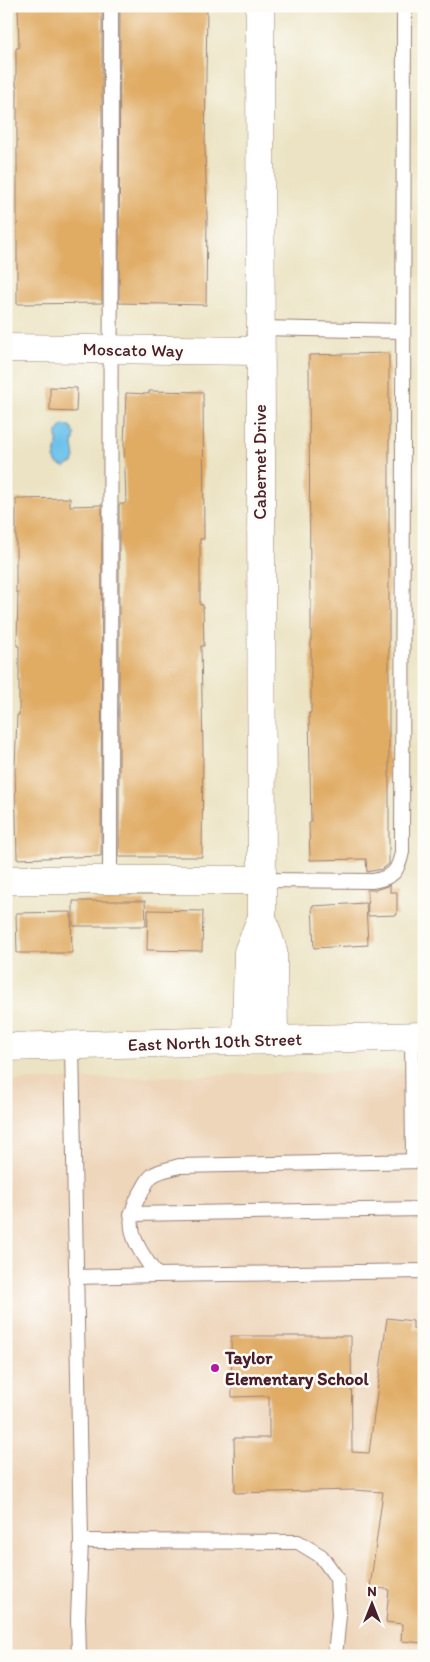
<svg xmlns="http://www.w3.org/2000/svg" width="430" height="1662" font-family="Itim,sans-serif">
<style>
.built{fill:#eed6bb}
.water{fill:#6ec2ea;stroke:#5c708a}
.building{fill:#e0ab63}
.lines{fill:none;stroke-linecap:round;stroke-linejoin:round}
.lane-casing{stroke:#9a8177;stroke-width:16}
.street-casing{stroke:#9a8177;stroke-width:29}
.secondary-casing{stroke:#9a8177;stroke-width:29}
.lane{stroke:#fff;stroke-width:14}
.street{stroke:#fff;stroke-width:28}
.secondary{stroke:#fff;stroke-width:28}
.poi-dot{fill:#b5179e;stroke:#fdfcf7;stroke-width:2}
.labels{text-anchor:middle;stroke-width:5;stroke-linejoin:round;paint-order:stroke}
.street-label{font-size:18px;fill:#4a1f2b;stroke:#fdfcf7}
.poi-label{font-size:18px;font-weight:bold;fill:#4a1f2b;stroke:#fdfcf7;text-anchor:start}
</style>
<rect width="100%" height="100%" fill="#fdfcf7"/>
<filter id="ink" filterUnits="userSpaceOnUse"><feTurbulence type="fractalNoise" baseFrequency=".02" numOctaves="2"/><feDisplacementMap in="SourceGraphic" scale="10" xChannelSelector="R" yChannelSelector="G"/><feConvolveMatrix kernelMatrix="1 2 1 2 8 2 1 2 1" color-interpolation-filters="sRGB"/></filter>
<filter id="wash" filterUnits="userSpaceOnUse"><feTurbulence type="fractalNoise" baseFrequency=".0096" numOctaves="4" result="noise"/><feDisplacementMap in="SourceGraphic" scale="20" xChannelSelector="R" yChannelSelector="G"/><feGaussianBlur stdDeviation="1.12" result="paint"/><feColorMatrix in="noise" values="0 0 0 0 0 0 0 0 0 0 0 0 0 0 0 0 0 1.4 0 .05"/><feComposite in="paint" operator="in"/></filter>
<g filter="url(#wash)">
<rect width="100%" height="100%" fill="#ebe3c3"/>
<polygon class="built" points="424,1069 424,1656 6,1656 6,1081"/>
<polygon class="water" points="63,425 70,426 75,434 73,445 75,458 73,463 65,467 57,464 54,458 57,447 57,432"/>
<g id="blocks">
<g class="building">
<polygon points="18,6 102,6 102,303 17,304 17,86 16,86 16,48 19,48"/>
<polygon points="120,6 207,6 205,150 207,216 206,305 119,303"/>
<polygon points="389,353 389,864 382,869 367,872 366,859 310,860 309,823 311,823 309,713 311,713 311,600 310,600 309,355"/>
<polygon points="50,387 77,388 76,412 50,411"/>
<polygon points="149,391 203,392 204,539 200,539 200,605 203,605 204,646 201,646 203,751 202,857 119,857 119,504 124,504 126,502 124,444 126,393 149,394"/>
<polygon points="70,498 70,506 102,505 101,856 17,859 15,769 17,715 19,715 19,646 17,646 18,592 16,592 16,499"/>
<polygon points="390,885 390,892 397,892 397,915 368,916 367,890 375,890"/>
<polygon points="73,901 145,901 146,926 73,926"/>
<polygon points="366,903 368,945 314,948 312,906"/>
<polygon points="148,910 203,911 202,951 147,950"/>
<polygon points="71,912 72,953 17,953 16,913"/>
<polygon points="387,1318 413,1321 413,1329 424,1330 424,1643 401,1641 402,1624 386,1622 389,1589 370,1588 383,1492 353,1490 235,1493 234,1438 269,1438 269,1396 232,1397 231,1336 351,1336 352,1452 369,1453"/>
</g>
</g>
</g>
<g filter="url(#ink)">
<use href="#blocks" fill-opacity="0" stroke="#9a8177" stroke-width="1"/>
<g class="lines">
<defs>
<g id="lane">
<polyline points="260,328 403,331"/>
<polyline points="110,880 111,6"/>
<path d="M261 880 373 881C393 877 398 872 402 852L404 6"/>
<polyline points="412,1036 413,1161"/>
<polyline points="72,1046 81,1541 78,1618 79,1656"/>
<path d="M424 1161 179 1166C171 1169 160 1170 153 1175 148 1178 145 1186 142 1191 120 1223 136 1248 157 1275L424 1271"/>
<polyline points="131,1214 424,1209"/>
<polyline points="76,1277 157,1275"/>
<polyline points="81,1541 298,1542 321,1556 337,1578 339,1615 335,1656"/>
</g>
<g id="street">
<polyline points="260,6 262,917"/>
<polyline points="6,348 260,351"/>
<polyline points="6,880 261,880"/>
<polyline points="246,1041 248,952 262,917 273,951 274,1041"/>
</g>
<polyline id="secondary" points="6,1047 424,1036"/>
</defs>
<use href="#lane" class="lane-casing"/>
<use href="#street" class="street-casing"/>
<use href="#secondary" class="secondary-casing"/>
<use href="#lane" class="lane"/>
<use href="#street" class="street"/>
<use href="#secondary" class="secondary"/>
</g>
</g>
<circle class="poi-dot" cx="215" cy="1368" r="5"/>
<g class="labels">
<g class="street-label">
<text transform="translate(133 350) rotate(1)" y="6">Moscato Way</text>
<text transform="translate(260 462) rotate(-90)" y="6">Cabernet Drive</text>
<text transform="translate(215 1042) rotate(-2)" y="6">East North 10th Street</text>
</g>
<g class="poi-label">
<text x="225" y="1364">Taylor<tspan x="225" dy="21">Elementary School</tspan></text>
</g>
</g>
<rect width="430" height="1662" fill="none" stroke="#fdfcf7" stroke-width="25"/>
<g transform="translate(372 1604)" stroke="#fdfcf7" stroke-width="4" paint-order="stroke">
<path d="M0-4L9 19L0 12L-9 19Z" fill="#4a1f2b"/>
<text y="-8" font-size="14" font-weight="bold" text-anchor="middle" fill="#4a1f2b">N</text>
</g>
</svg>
